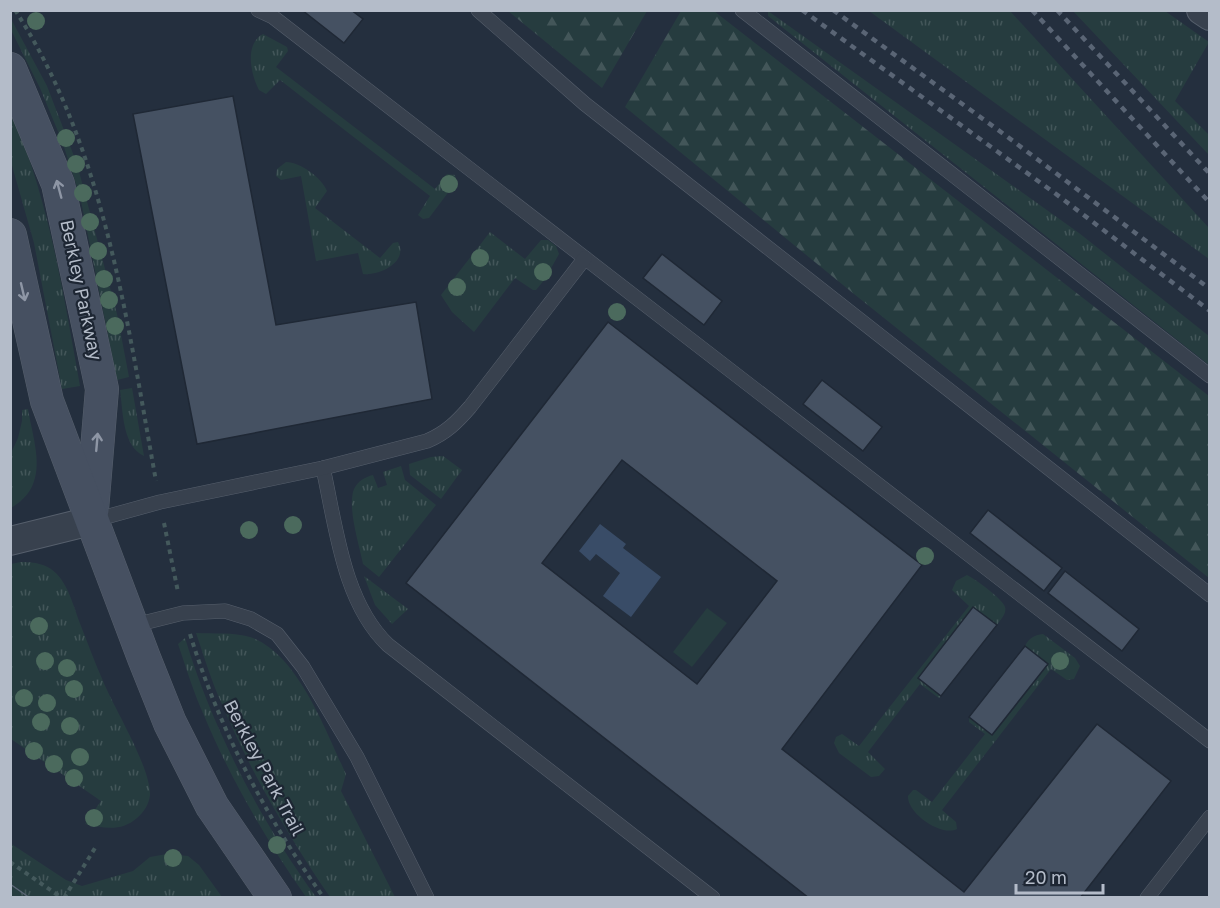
<svg xmlns="http://www.w3.org/2000/svg" width="1220" height="908" font-family="'Golos Text',sans-serif">
<style>
.grass{fill:url(#grass-tufts)}
.forest{fill:url(#forest-firs)}
.garden{fill:#263c3f}
.water{fill:#394c67}
.building{fill:#455162;stroke:#1f2835;stroke-width:1.5;fill-rule:evenodd}
.lines{fill:none;stroke-linecap:round;stroke-linejoin:round}
.lane-casing{stroke:#565f6c;stroke-width:15}
.street-casing{stroke:#565f6c;stroke-width:30}
.secondary-casing{stroke:#565f6c;stroke-width:34}
.path{stroke:#44595c;stroke-width:4;stroke-dasharray:4.5 4.5;stroke-linecap:butt}
.lane{stroke:#38414e;stroke-width:14}
.street{stroke:#38414e;stroke-width:28}
.secondary{stroke:#465061;stroke-width:33}
.tram{stroke:#5a6575;stroke-width:1.5}
.rail{stroke:#5a6575;stroke-width:4.5;stroke-dasharray:6 6;stroke-linecap:butt}
.tree{fill:#4b6a5d}
.oneway{stroke:#8e96a5}
.labels{text-anchor:middle;stroke-width:4.5;stroke-linejoin:round;paint-order:stroke}
.street-label{font-size:18px;fill:#b4bcc9;stroke:#1d2633}
</style>
<defs>
<pattern id="grass-tufts" width="24" height="20" patternUnits="userSpaceOnUse" patternTransform="scale(1.5)"><rect width="24" height="20" fill="#263c3f"/><path d="M3 7l-1-3M5 7V3M7 7l1-3M15 17l-1-3M17 17v-4M19 17l1-3" fill="none" stroke="#435659"/></pattern>
<pattern id="forest-firs" width="22" height="20" patternUnits="userSpaceOnUse" patternTransform="scale(1.5)"><rect width="22" height="20" fill="#263c3f"/><path d="M5 1l3.5 6h-7zM16 11l3.5 6h-7z" fill="#435659"/></pattern>
</defs>
<rect width="100%" height="100%" fill="#242f3e"/>
<g class="grass">
<polygon points="768,11 1079,233 1209,336 1209,365 768,16"/>
<polygon points="869,11 1010,11 1209,228 1209,259"/>
<polygon points="1073,11 1165,11 1209,42 1175,101 1209,135 1209,155"/>
<polygon points="10,17 47,86 77,164 117,314 129,377 117,380 80,196 62,141 40,88 11,30"/>
<path d="M263 34 287 47 288 51 276 67 435 189 447 174 455 175 456 182 429 218 423 219 418 215 430 196 280 80 266 94 259 90C251 75 244 44 263 34Z"/>
<path d="M10 110C49 198 63 292 80 386L62 389 34 243 11 162Z"/>
<path d="M286 162C300 162 322 178 327 191L315 208 380 258 393 243 398 242C409 262 379 276 363 274L358 253 316 261 301 176 281 180 276 176 277 169Z"/>
<polygon points="490,232 525,259 541,240 548,240 556,246 559,254 545,279 536,290 533,290 515,278 474,332 452,312 441,295"/>
<path d="M132 388 144 456C122 446 123 410 120 390Z"/>
<path d="M28 409C34 445 51 485 11 508V453L18 438 22 421V410Z"/>
<polygon points="443,456 462,470 441,499 410,475 409,464 431,457"/>
<path d="M401 466 405 480 436 505 379 577 363 564C359 544 347 507 354 489 358 481 365 477 373 475L378 488 387 485 383 472Z"/>
<path d="M21 562C38 562 51 565 61 579 70 592 74 607 79 621 87 641 94 661 103 681 114 708 151 768 150 795 149 804 144 812 137 818 121 832 104 828 85 824L101 801 11 739V564Z"/>
<path d="M967 575C975 579 1003 599 1005 607 1007 614 1000 620 997 625L973 607 918 678 941 696 939 698 936 696 920 684 868 752 885 769 879 776 871 777 839 753 834 743 836 737 842 734 859 746 969 606 952 590 956 581Z"/>
<polygon points="364,576 408,609 392,624 375,605"/>
<path d="M196 633C214 634 233 632 250 637 298 653 326 732 346 774L341 791 395 897H330C288 836 250 771 221 702 211 680 204 656 196 633Z"/>
<path d="M1043 634 1075 658 1080 666 1074 679 1067 680 1051 669 942 810 956 822 957 829C941 837 907 813 908 796L913 790H916L932 802 985 734 969 722V717L993 735 1048 665 1025 646C1029 638 1034 635 1043 634Z"/>
<path d="M185 638C213 730 260 820 316 897H306C266 840 230 778 203 713 193 691 186 667 178 644Z"/>
<polygon points="10,843 66,880 82,886 133,871 150,857 167,854 188,856 199,865 222,897 11,897"/>
</g>
<g class="forest">
<polygon points="508,11 647,11 602,88"/>
<polygon points="681,11 714,11 1209,396 1209,578 854,294 625,107"/>
</g>
<polygon class="garden" points="707,608 727,623 692,667 673,652"/>
<polygon class="water" points="600,524 626,544 623,548 661,577 631,617 603,596 620,573 596,554 590,561 579,551"/>
<g class="building">
<polygon points="302,10 351,10 363,19 344,43"/>
<polygon points="233,96 276,325 416,302 432,399 197,444 133,114"/>
<polygon points="662,254 722,301 704,325 643,278"/>
<path d="M608 322 922 565 782 749 964 892 1097 724 1171 781 1080 898H809L406 583ZM622 460 777 581 697 684 542 563Z"/>
<polygon points="822,380 882,427 863,451 803,404"/>
<polygon points="988,510 1062,568 1044,591 970,533"/>
<polygon points="1065,571 1139,629 1122,651 1048,593"/>
<polygon points="973,607 997,625 941,696 918,678"/>
<polygon points="1025,646 1048,664 992,735 969,717"/>
</g>
<g class="lines">
<defs>
<g id="lane">
<polyline points="258,10 273,17 1210,741"/>
<polyline points="478,10 585,104 1210,595"/>
<polyline points="742,10 1210,376"/>
<path d="M323 468C336 526 343 602 388 645L713 898"/>
<path d="M91 521 160 502 323 468 427 441C446 433 457 422 470 407L585 258"/>
<polyline points="131,626 183,613 225,611 251,619 277,634 303,667 357,757 427,898"/>
<polyline points="1147,898 1210,817"/>
</g>
<g id="street">
<polyline points="1201,10 1210,16"/>
<polyline points="10,541 91,521"/>
</g>
<g id="secondary">
<polyline points="10,69 58,184 102,389 92,510"/>
<polyline points="10,235 47,401 144,658 170,723 212,806 275,898"/>
</g>
</defs>
<use href="#lane" class="lane-casing"/>
<use href="#street" class="street-casing"/>
<use href="#secondary" class="secondary-casing"/>
<g class="path">
<path d="M15 10C105 148 127 322 156 481"/>
<polyline points="164,523 178,592"/>
<path d="M190 634C219 729 266 817 324 898"/>
<polyline points="10,862 62,898"/>
<polyline points="64,898 95,848"/>
</g>
<use href="#lane" class="lane"/>
<use href="#street" class="street"/>
<use href="#secondary" class="secondary"/>
<polyline class="tram" points="10,884 30,898"/>
<g class="rail">
<polyline points="802,10 1056,194 1210,311"/>
<polyline points="833,10 1005,135 1210,289"/>
<polyline points="1032,10 1210,203"/>
<polyline points="1057,10 1210,174"/>
</g>
</g>
<g class="tree">
<circle cx="36" cy="21" r="9"/>
<circle cx="66" cy="138" r="9"/>
<circle cx="76" cy="164" r="9"/>
<circle cx="449" cy="184" r="9"/>
<circle cx="83" cy="193" r="9"/>
<circle cx="90" cy="222" r="9"/>
<circle cx="98" cy="251" r="9"/>
<circle cx="480" cy="258" r="9"/>
<circle cx="543" cy="272" r="9"/>
<circle cx="104" cy="279" r="9"/>
<circle cx="457" cy="287" r="9"/>
<circle cx="109" cy="300" r="9"/>
<circle cx="617" cy="312" r="9"/>
<circle cx="115" cy="326" r="9"/>
<circle cx="293" cy="525" r="9"/>
<circle cx="249" cy="530" r="9"/>
<circle cx="925" cy="556" r="9"/>
<circle cx="39" cy="626" r="9"/>
<circle cx="45" cy="661" r="9"/>
<circle cx="1060" cy="661" r="9"/>
<circle cx="67" cy="668" r="9"/>
<circle cx="74" cy="689" r="9"/>
<circle cx="24" cy="698" r="9"/>
<circle cx="47" cy="703" r="9"/>
<circle cx="41" cy="722" r="9"/>
<circle cx="70" cy="726" r="9"/>
<circle cx="34" cy="751" r="9"/>
<circle cx="80" cy="757" r="9"/>
<circle cx="54" cy="764" r="9"/>
<circle cx="74" cy="778" r="9"/>
<circle cx="94" cy="818" r="9"/>
<circle cx="277" cy="845" r="9"/>
<circle cx="173" cy="858" r="9"/>
</g>
<defs><path id="oneway-shaft" d="M-6 0H5M1.5-3L5.5 0L1.5 3" fill="none" stroke-width="1.6" stroke-linecap="round" stroke-linejoin="round" transform="scale(1.5)"/></defs>
<g class="oneway">
<use href="#oneway-shaft" transform="translate(59 189) rotate(-105)"/>
<use href="#oneway-shaft" transform="translate(23 292) rotate(77)"/>
<use href="#oneway-shaft" transform="translate(97 442) rotate(-85)"/>
</g>
<g class="labels">
<g class="street-label">
<text transform="translate(81 290) rotate(78)" y="6">Berkley Parkway</text>
<text transform="translate(264 768) rotate(62)" y="6">Berkley Park Trail</text>
</g>
</g>
<rect width="1220" height="908" fill="none" stroke="#b4bcc9" stroke-width="24"/>
<path d="M1016 884v9h87v-9" fill="none" stroke="#b4bcc9" stroke-width="3"/>
<text x="1025" y="884" font-size="18" fill="#b4bcc9" stroke="#1d2633" stroke-width="4.5" paint-order="stroke">20 m</text>
</svg>
